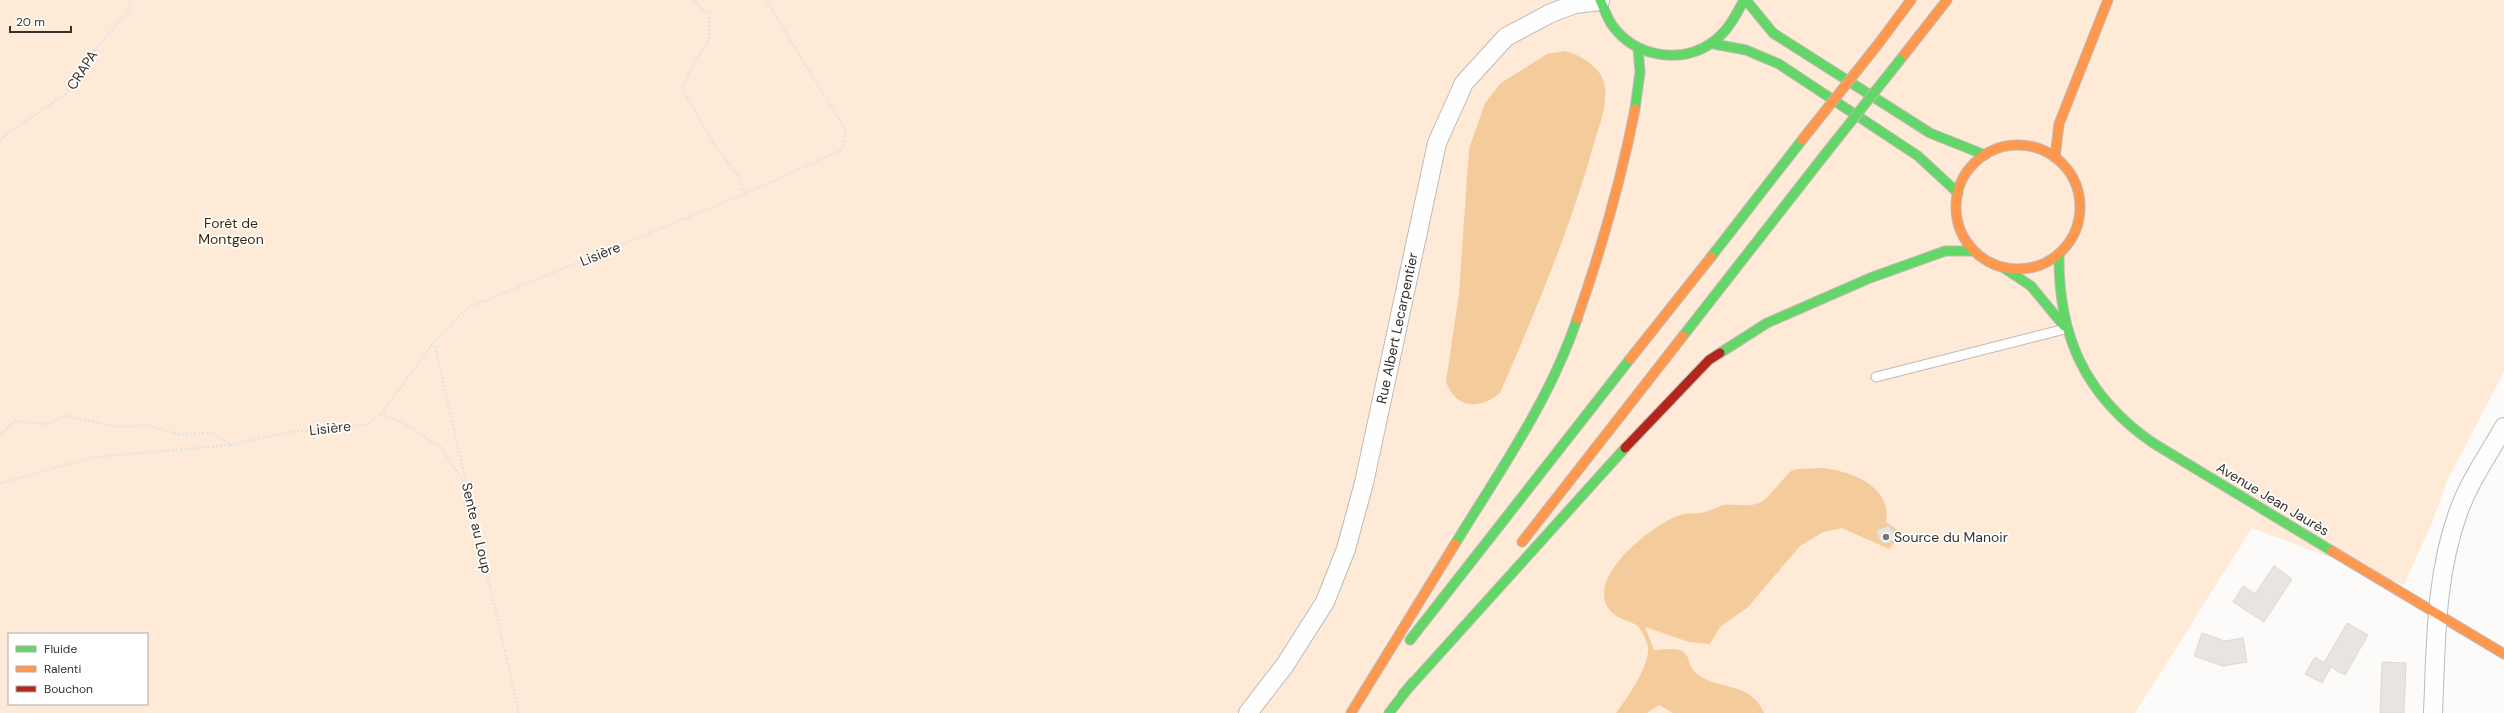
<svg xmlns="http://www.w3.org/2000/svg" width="2504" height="713" font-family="'DM Sans',sans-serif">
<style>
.green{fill:#feead6;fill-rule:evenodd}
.water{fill:#f4cb9b;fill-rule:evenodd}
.building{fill:#e8e4e0;stroke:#dcd8d4}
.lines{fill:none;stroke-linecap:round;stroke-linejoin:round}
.lane-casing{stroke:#bebab6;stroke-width:11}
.street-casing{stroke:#bebab6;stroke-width:20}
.fast-casing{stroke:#bebab6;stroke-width:11}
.slow-casing{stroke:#bebab6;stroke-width:11}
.jam-casing{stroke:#bebab6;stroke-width:11}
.path{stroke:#e4e3e2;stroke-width:2.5;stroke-dasharray:2 2;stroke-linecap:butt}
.lane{stroke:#fffefe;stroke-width:9}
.street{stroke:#fffefe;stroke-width:18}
.fast{stroke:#63d668;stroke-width:9}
.slow{stroke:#ff974d;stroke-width:9}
.jam{stroke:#b3261e;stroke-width:9}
.fast-bridge-casing{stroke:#bebab6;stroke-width:11;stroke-linecap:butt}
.slow-bridge-casing{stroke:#bebab6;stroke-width:11;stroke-linecap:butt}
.fast-bridge{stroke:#63d668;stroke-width:9}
.slow-bridge{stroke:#ff974d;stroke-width:9}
.poi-dot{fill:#7c7772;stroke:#fff;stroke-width:1.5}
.labels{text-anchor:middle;stroke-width:3.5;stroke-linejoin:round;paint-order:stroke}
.street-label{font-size:14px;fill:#363029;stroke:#fff}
.park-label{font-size:14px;fill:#3d2608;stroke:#fff}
.poi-label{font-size:14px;fill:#363029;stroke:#fff;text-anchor:start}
</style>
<rect width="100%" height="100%" fill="#fdfbf9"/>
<path class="green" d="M0 0H2504V372L2447 481 2433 520 2404 585 2252 528 2135 713H0ZM9 634H147V704H9Z"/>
<g class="water">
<path d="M1565 51C1579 54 1600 67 1604 82 1609 103 1599 126 1593 147 1569 232 1535 312 1500 393 1480 410 1456 409 1446 382L1459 293 1469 149 1485 103 1501 83 1547 54Z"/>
<path d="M1824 468C1852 472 1892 486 1886 522L1902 533 1889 549 1842 528 1823 532 1800 546 1748 607 1720 627 1710 644 1689 642 1645 627 1654 650C1662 650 1675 647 1682 651 1691 656 1688 668 1697 674 1721 692 1749 680 1764 713H1673L1659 705 1647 713H1616C1627 698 1650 666 1648 647 1647 640 1643 634 1639 627 1630 619 1616 621 1607 606 1589 574 1657 520 1684 514 1691 513 1699 514 1706 512 1712 510 1717 507 1723 505 1735 503 1747 508 1759 503 1769 499 1782 479 1791 471L1798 469ZM1890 528 1895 535 1890 543 1882 542 1879 539Z"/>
</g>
<g class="building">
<polygon points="1889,526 1895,535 1894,540 1885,544 1879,539 1877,530"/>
<polygon points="2274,566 2292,579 2264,622 2233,602 2243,586 2255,594"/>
<polygon points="2347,623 2368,635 2345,675 2324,663"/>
<polygon points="2202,633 2225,641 2243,638 2247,662 2223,666 2194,656"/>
<polygon points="2315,657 2331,667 2322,683 2305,674"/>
<polygon points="2382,662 2406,663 2404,713 2380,713"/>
</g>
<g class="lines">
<defs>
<polyline id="lane" points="1876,377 2065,329"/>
<g id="street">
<polyline points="1248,713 1285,665 1325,602 1346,549 1364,483 1437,143 1464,83 1506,37 1551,13 1575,4 1600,1"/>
<path d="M2433 713C2436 645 2435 577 2458 513 2469 482 2488 455 2504 427"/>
</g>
<g id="fast">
<path d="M1600 0C1604 8 1607 18 1612 25 1635 57 1681 65 1713 42 1728 31 1736 15 1744 0"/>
<polyline points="1746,0 1773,33 1930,133 1985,155"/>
<polyline points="1714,44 1746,50 1779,64 1918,156 1958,193"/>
<polyline points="1635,109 1640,72 1638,48"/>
<path d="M2059 254C2058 336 2085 396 2153 443L2332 551"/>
<polyline points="1711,257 1802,140"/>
<polyline points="2004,268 2031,286 2064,326"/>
<polyline points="1683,336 1826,153"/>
<polyline points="1720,353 1767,323 1870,278 1945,251 1974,251"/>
<path d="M1455 544C1499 472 1550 400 1577 319"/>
<polyline points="1410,640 1630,359"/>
<polyline points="1403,694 1625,448"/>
<polyline points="1389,713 1413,682"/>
</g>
<g id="slow">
<polyline points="1879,43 1911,0"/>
<polyline points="1900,60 1947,0"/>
<circle cx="2018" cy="207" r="62"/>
<polyline points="2055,157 2059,124 2108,0"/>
<path d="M1577 319C1601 250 1621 181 1635 109"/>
<polyline points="1630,359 1711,257"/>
<polyline points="1522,542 1683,336"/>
<polyline points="2332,551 2504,654"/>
<polyline points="1351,713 1455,544"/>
</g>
<polyline id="jam" points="1625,448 1709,360 1720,353"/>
</defs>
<use href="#lane" class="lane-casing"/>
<use href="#street" class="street-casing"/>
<use href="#fast" class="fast-casing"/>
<use href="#slow" class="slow-casing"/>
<use href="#jam" class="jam-casing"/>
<g class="path">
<polyline points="693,0 709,14 709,40 694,63 682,89 716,147 739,177 745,195"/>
<polyline points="0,141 4,136 67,93 96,48 129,10 131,0"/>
<polyline points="434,342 519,713"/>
<polyline points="381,414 409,426 441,448 466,485"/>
<polyline points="0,435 15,421 49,424 66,416 118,427 146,425 178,434 212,433 231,445 295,431 322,431 368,424 381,414 434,342 467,308 740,196 842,150 846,131 766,0"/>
<polyline points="0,483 94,457 231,445"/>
</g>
<use href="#lane" class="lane"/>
<use href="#street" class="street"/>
<use href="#fast" class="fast"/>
<use href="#slow" class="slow"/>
<use href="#jam" class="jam"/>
<defs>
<polyline id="fast-bridge" points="1826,153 1900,60"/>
<polyline id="slow-bridge" points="1802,140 1879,43"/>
</defs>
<use href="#fast-bridge" class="fast-bridge-casing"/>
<use href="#slow-bridge" class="slow-bridge-casing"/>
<use href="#fast-bridge" class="fast-bridge"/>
<use href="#slow-bridge" class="slow-bridge"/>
</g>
<circle class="poi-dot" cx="1886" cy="537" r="4"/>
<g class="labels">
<g class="street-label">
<text transform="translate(82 70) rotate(-57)" y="5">CRAPA</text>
<text transform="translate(600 254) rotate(-22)" y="5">Lisière</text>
<text transform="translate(1397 328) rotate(-78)" y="5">Rue Albert Lecarpentier</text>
<text transform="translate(330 428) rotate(-6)" y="5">Lisière</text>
<text transform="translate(2273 499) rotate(31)" y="5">Avenue Jean Jaurès</text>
<text transform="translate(477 528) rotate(77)" y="5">Sente au Loup</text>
</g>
<g class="park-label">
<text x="231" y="228">Forêt de<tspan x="231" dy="16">Montgeon</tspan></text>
</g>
<g class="poi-label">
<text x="1894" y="542">Source du Manoir</text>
</g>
</g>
<rect x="8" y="633" width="140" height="72" fill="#ffffff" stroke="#afaca9"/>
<rect x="16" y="646" width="20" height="6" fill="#63d668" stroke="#afaca9"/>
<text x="44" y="653" font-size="12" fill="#363029">Fluide</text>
<rect x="16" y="666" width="20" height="6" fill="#ff974d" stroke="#afaca9"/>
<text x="44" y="673" font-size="12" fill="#363029">Ralenti</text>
<rect x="16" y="686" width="20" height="6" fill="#b3261e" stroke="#afaca9"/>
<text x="44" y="693" font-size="12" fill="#363029">Bouchon</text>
<path d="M10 26v6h61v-6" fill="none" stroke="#363029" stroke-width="2"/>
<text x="16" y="26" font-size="12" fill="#363029" stroke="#ffffff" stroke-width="3" paint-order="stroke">20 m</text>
</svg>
